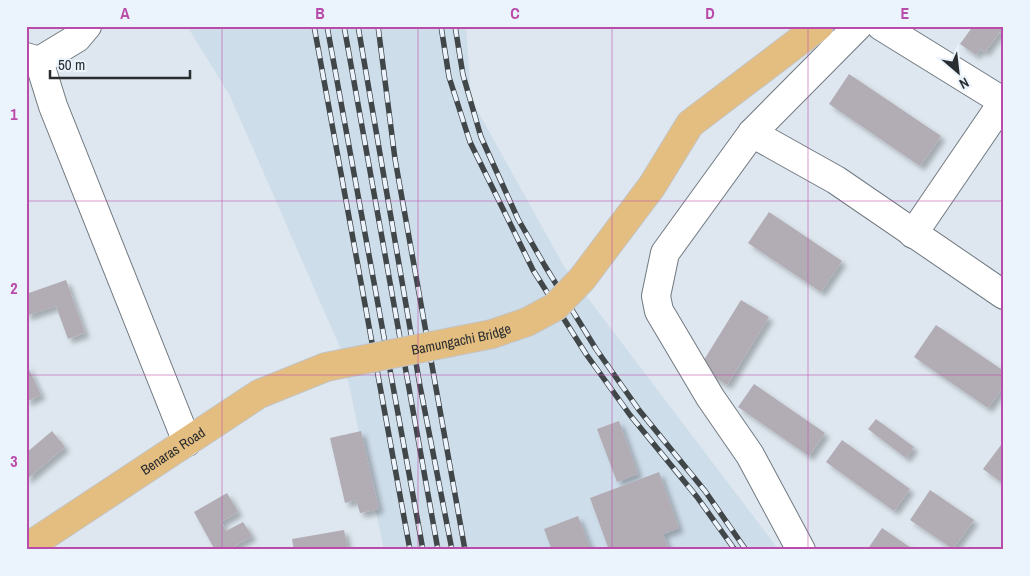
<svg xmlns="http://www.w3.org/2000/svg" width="1030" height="576" font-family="'Archivo Narrow',sans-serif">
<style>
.built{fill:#ceddea}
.building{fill:#b2acb5;filter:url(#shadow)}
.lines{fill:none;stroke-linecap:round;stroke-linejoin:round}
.minor-casing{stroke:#717980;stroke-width:30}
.major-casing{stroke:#c3c4c5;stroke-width:30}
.minor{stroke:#fff;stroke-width:28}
.major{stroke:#e4be80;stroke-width:28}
.rail-casing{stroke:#414649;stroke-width:5.5}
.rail{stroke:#ebf4fc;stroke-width:4;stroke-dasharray:11;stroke-linecap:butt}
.major-bridge-casing{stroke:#c3c4c5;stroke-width:30;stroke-linecap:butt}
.major-bridge{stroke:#e4be80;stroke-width:28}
.grid{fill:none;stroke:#b94baa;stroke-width:1;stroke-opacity:0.55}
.labels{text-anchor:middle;stroke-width:5;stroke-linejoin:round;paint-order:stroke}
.street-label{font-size:14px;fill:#292d2f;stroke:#ebf4fc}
.neatline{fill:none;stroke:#b94baa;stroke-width:2}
.grid-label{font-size:16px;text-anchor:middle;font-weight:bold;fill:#b94baa}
</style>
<defs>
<filter id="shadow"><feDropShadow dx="4.5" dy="4.5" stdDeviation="2.5" flood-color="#0004"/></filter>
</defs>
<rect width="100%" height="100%" fill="#dee7ef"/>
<polygon class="built" points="187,26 466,26 471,99 565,268 779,550 384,550 342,352 230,96"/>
<g class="building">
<polygon points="973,26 1004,26 1004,35 1000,32 985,52 980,49 976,55 960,44"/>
<polygon points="849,74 941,136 920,166 829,104"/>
<polygon points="769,212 842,261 821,292 748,243"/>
<polygon points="66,280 85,333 68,339 56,306 26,316 26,294"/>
<polygon points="741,300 769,317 727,385 699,368"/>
<polygon points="936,325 1004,371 1004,386 988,408 914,357"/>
<polygon points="26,363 41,395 26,402"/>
<polygon points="754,384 825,433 809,456 738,407"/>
<polygon points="876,419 914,447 906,458 868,429"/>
<polygon points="619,421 638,474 617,482 597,429"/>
<polygon points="52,431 65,447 26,480 26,453"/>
<polygon points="361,431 379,509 360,513 356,500 345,503 330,438"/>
<polygon points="842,440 910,489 894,511 826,462"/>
<polygon points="1004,441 1004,484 983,469"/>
<polygon points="659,472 679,528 663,534 668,547 660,550 609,550 590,498"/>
<polygon points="930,490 974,520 953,549 910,520"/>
<polygon points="227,493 238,512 221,522 226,531 243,522 252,536 228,550 215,550 194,512"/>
<polygon points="578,516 591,550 552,550 544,529"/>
<polygon points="882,528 914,550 867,550"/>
<polygon points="344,530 348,550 294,550 292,539"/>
</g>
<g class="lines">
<defs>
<g id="minor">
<polyline points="881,26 1004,102"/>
<polyline points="26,57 39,61 53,106 187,442"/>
<polyline points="39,61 77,38 87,26"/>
<polyline points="752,133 836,180 1004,295"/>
<polyline points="913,234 1003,102"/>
<polyline points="801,550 750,455 710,397 659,311 656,296 665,253 752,133 858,26"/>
</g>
<g id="major">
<polyline points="582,279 652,186 690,124 819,26"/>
<path id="s1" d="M26 548 259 394 326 367"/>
</g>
</defs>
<use href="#minor" class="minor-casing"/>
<use href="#major" class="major-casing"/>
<use href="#minor" class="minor"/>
<use href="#major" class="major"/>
<defs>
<g id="rail">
<polyline points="314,26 410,550"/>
<polyline points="327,26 423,550"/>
<polyline points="344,26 438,550"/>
<polyline points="358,26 420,386 452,550"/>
<polyline points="378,26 395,159 465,550"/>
<polyline points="441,26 449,77 470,142 533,270 586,354 630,415 697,497 735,550"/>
<polyline points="455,26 463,75 481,137 518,219 545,266 596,349 639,410 705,491 746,550"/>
</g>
</defs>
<use href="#rail" class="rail-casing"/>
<use href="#rail" class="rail"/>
<defs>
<g id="major-bridge">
<path id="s2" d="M326 367 492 334 527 322 555 307 582 279"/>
</g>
</defs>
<use href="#major-bridge" class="major-bridge-casing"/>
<use href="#major-bridge" class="major-bridge"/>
</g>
<path class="grid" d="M222 26V550M418 26V550M612 26V550M808 26V550M26 201H1004M26 375H1004"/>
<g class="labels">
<g class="street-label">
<text dy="5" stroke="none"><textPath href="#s2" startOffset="138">Bamungachi Bridge</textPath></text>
<text dy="5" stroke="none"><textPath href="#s1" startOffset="176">Benaras Road</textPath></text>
</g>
</g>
<rect width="1030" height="576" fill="none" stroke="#ebf4fc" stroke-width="55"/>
<g transform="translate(958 72) rotate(152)" stroke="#ebf4fc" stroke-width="4" paint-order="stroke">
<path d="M0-4L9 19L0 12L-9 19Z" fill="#292d2f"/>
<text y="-8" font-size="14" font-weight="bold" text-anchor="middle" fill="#292d2f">N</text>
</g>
<path d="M50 70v8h140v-8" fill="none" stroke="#292d2f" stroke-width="2.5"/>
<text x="58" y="70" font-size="15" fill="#292d2f" stroke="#ebf4fc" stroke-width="4" paint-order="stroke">50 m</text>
<rect x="28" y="28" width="974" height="520" class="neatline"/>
<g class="grid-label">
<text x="125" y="19">A</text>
<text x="320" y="19">B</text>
<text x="515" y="19">C</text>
<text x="710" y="19">D</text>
<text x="905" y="19">E</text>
<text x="14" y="120">1</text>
<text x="14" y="294">2</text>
<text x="14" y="467">3</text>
</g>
</svg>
